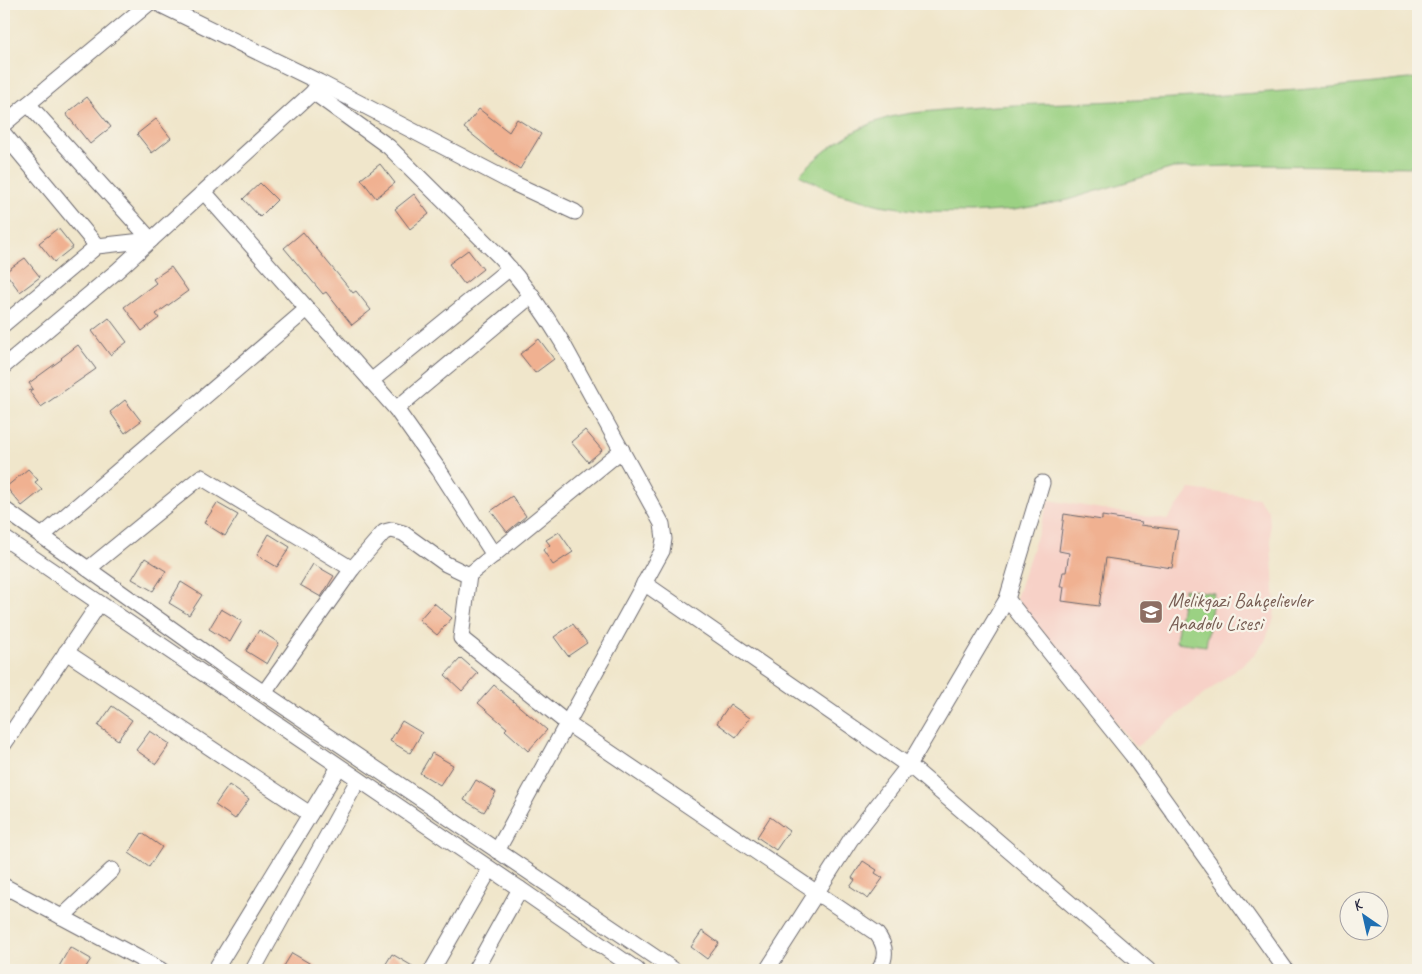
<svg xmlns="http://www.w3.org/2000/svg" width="1422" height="974" font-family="Caveat,sans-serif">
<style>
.built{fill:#f7d1c7}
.green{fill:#9bd183;stroke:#5e7a5f}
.building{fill:#f0b191}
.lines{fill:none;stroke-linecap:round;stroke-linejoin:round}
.street-casing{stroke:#6a676d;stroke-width:17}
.street{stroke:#fff;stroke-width:15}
.labels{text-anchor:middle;stroke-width:4.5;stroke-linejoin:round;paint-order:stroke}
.education-label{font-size:20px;fill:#785e54;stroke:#f7f3e8;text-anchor:start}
</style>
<rect width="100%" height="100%" fill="#f7f3e8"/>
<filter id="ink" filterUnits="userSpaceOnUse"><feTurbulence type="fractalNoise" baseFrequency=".02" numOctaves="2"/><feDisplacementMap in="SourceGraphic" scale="10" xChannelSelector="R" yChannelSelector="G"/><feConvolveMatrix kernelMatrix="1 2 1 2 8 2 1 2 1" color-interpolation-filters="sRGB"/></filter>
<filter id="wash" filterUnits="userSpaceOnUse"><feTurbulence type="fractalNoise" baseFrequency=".0096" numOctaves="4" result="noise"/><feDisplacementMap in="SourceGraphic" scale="20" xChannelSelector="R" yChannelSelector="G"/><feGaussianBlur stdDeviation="1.12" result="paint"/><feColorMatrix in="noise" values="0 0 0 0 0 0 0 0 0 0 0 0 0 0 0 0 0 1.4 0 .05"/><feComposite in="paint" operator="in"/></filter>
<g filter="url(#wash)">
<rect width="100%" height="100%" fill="#f0e6cb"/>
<polygon class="built" points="1190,489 1258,498 1269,512 1275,605 1274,618 1265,641 1252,657 1136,747 1016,598 1049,500 1167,520"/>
<g class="green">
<path d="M1418 78V167L1259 165 1173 168 1064 201 1014 210 971 213 926 212 880 205 835 193 799 175C824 149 852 129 887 118 905 113 924 112 943 110 993 105 1043 104 1094 102 1202 97 1310 91 1418 78Z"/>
<polygon points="1184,589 1214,593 1206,646 1176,642"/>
</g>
<g id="blocks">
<g class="building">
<polygon points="87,97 111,127 90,144 66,114"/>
<polygon points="479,109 509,132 517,119 541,134 520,169 495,153 464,128"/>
<polygon points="156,119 171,138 152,153 137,134"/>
<polygon points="380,164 395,183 376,198 361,179"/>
<polygon points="260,183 277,200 260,217 243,199"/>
<polygon points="414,194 429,214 410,229 395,209"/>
<polygon points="58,228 73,247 54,262 39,243"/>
<polygon points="303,232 353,293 356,291 371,310 352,325 326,292 323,294 284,248"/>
<polygon points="468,250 483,269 464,284 449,264"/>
<polygon points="25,258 40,277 20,292 5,272"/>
<polygon points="171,267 188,291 156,314 159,318 142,331 124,307 156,283 153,279"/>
<polygon points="109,318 127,342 110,355 92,331"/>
<polygon points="539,339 554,359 535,373 520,354"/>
<polygon points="78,345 96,369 41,407 29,391 33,389 29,383 62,359 61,358"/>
<polygon points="125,400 141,421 125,433 110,412"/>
<polygon points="585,430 602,450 588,462 571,442"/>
<polygon points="28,469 38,480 35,482 42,490 22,506 6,487"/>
<polygon points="512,496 526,516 507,532 491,511"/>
<polygon points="217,503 238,515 225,536 204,523"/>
<polygon points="1064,514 1102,520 1102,516 1142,522 1141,525 1178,530 1172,568 1106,558 1099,606 1062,601 1064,587 1060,587 1063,572 1066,572 1069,553 1059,551"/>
<polygon points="559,532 573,552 553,565 543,550 550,545 546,540"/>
<polygon points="269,534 290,547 277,567 257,555"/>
<polygon points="145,558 166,571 153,591 132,579"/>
<polygon points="313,564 334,576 321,597 300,585"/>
<polygon points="181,582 202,595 189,615 169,603"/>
<polygon points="434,603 452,618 437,635 419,620"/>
<polygon points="221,609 242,621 230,642 209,629"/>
<polygon points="573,624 587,643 568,656 554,637"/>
<polygon points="259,630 279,643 267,664 246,651"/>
<polygon points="461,658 478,673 462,691 445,675"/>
<polygon points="494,685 547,730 528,751 505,730 507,728 478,703"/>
<polygon points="730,704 750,718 736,737 717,723"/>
<polygon points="112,706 132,720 118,740 98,726"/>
<polygon points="402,721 422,733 410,753 390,741"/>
<polygon points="150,731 170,744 156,764 136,750"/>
<polygon points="432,753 453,765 440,785 420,773"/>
<polygon points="476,780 496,792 484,812 464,800"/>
<polygon points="229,785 249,799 235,819 215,805"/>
<polygon points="770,817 789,831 776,850 757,837"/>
<polygon points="142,833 162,847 149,867 129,853"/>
<polygon points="863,861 877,870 875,873 883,878 868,899 850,887 855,880 852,878"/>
<polygon points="702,931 719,943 707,959 691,947"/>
<polygon points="70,947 91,959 84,970 57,970"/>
<polygon points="292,953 321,970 291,970 284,966"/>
<polygon points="392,954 419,970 382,970"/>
</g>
</g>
</g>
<g filter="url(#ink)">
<use href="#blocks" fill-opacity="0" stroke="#6a676d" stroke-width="1"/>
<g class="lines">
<defs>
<g id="street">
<polyline points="159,4 319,82 515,184 575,212"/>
<path d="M313 92 389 147 501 258C524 284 544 312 562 342L662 524 664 539 662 551 497 851"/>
<polyline points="28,104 151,240"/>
<polyline points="4,124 148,4"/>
<polyline points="4,134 97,246"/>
<polyline points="204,192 396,409 439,470 494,555"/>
<polyline points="4,324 97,246 151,240"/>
<polyline points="4,366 117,271 313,92 319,83"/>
<polyline points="371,381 510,268"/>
<polyline points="396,409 532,295"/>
<path d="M622 450 469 575 461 638 568 724 876 933C886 945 887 957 879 970"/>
<polyline points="4,509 221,664 674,970"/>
<polyline points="42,536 307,309"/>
<polyline points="4,538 520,889 637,970"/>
<polyline points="88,569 201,477 352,569"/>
<polyline points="644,583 916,771 1148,970"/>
<polyline points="1007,599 1132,755 1286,970"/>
<polyline points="66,652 310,814"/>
<polyline points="264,693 352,569 384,532 392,530 403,533 446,564 469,575"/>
<polyline points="4,744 99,604"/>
<polyline points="4,886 161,970"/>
<polyline points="62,917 112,870"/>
<polyline points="215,970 339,767"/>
<polyline points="253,970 358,780"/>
<polyline points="432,970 490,869"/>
<polyline points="475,970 520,889"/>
<polyline points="767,970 851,839 909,765 1007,599 1042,483"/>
</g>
</defs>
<use href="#street" class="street-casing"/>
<use href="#street" class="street"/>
</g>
</g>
<defs>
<symbol id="school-square" viewBox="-11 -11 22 22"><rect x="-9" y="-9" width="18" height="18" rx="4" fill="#8d6e63" stroke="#f7f3e8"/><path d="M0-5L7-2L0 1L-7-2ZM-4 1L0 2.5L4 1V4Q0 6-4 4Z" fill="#fff"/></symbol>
</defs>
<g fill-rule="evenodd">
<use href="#school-square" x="1137" y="598" width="28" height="28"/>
</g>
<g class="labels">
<g class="education-label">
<text x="1168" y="607">Melikgazi Bahçelievler<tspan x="1168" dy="23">Anadolu Lisesi</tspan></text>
</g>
</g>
<rect width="1422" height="974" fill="none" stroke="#f7f3e8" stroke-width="20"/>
<g transform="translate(1364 916) rotate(326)"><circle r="24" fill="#f7f3e8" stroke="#a29fa3"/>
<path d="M0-4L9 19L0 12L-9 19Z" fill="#1f6fb2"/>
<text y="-8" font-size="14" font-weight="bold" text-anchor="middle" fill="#22223b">K</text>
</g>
</svg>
